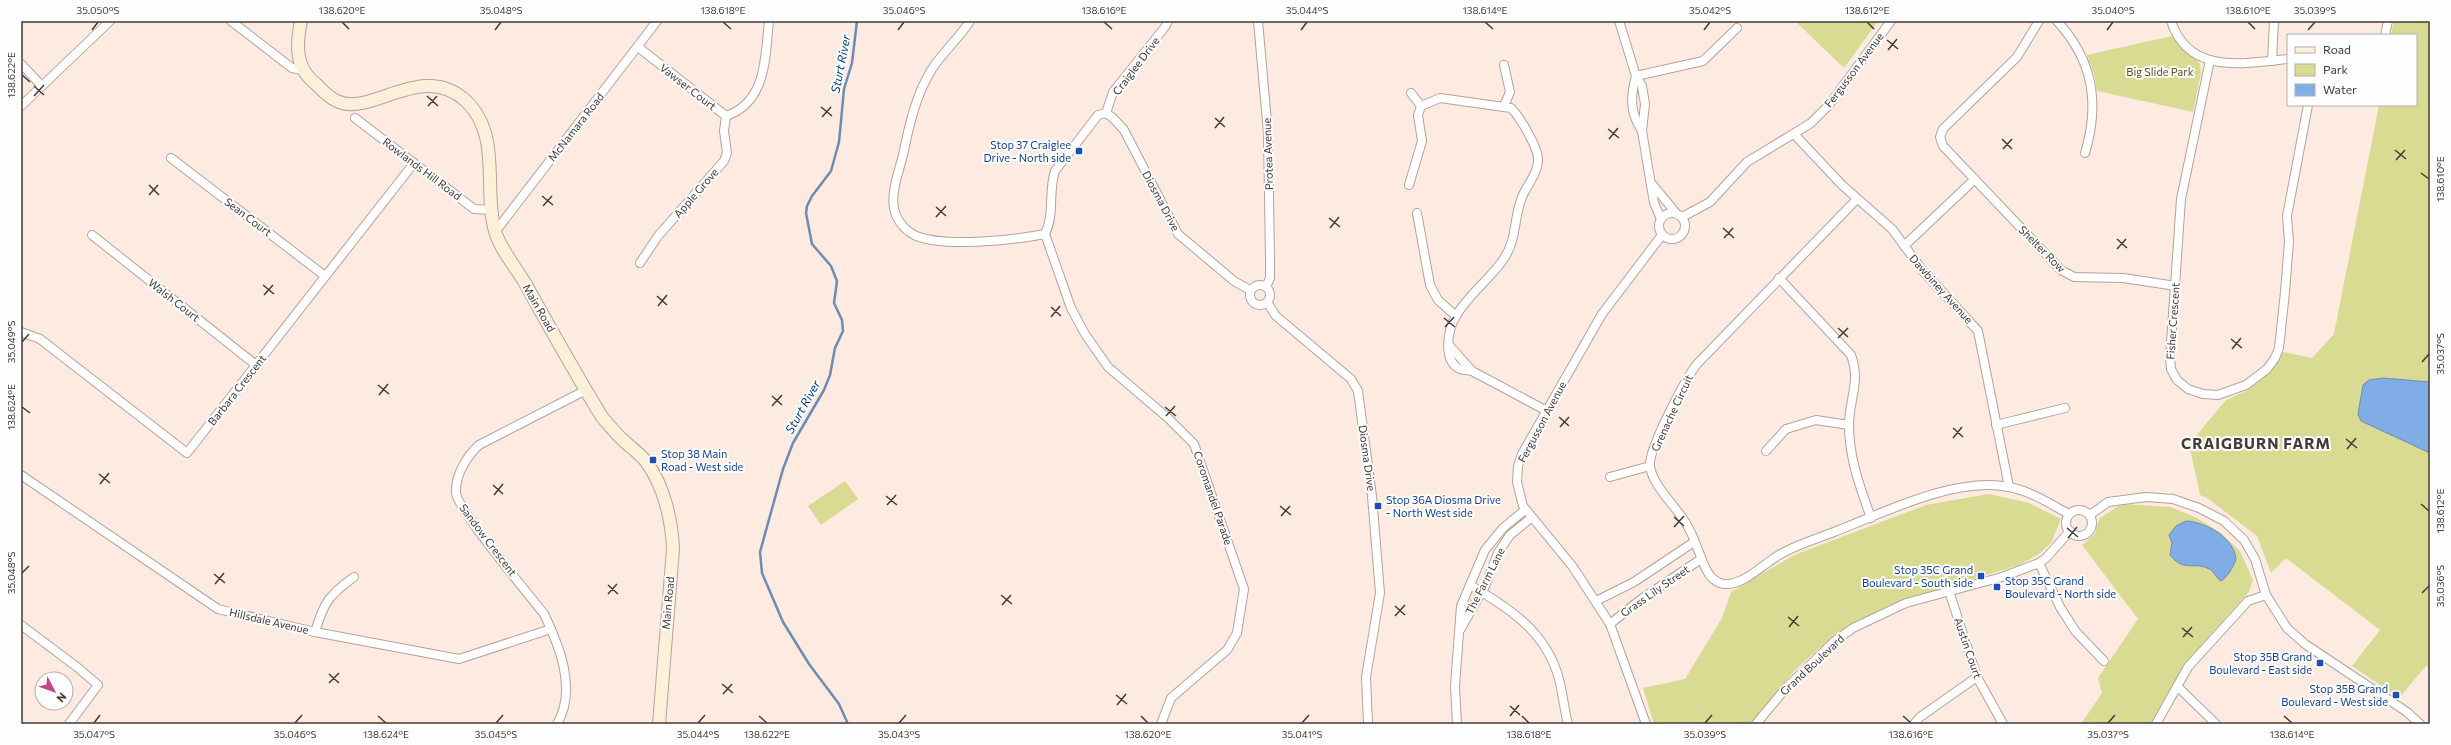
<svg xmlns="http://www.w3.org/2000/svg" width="2451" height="745" font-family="Commissioner,sans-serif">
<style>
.green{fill:#d8db91}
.water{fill:#81ade6;stroke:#6e8bb2}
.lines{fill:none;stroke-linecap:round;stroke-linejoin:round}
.stream{stroke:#6e8bb2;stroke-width:2.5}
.minor-casing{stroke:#b4a39a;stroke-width:10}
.secondary-casing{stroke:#b4a39a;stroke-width:14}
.minor{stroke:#fff;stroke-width:8}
.secondary{stroke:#fcf0da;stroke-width:12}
.ticks{fill:none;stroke:#423b37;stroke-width:1.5}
.transit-dot{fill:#1a4fb4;stroke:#fdfdfd;stroke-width:1.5}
.labels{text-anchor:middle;stroke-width:4;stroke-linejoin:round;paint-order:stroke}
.street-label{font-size:11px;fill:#423b37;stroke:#fdfdfd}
.park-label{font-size:11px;fill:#55561f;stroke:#fdfdfd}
.transit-label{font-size:11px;fill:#164399;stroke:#fdfdfd;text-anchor:end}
.water-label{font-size:12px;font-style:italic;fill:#024285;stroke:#fdfdfd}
.district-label{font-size:15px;font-weight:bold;letter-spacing:1px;fill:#423b37;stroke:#fdfdfd}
.neatline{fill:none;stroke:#423b37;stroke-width:1.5}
.ticks-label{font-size:10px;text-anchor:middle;fill:#423b37}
</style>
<rect width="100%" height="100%" fill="#fdebe2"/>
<g class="green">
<polygon points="1795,21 1878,21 1844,68"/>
<polygon points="2394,21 2430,21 2430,668 2426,666 2399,698 2352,666 2380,630 2286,558 2271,573 2257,536 2207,498 2200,495 2189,444 2226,400 2246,391 2273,370 2283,352 2312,358 2334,334 2379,105 2416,105 2416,35 2391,35"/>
<polygon points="2172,36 2200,64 2201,73 2193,112 2097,91 2094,73 2087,55"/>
<polygon points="845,481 858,499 821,525 808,506"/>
<polygon points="1989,494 2029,503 2061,519 2051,543 2039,554 2019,565 1889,605 1837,633 1794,671 1751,724 1654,724 1643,688 1685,679 1722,618 1731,592 1794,555 1926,505"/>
<polygon points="2121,504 2171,507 2197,518 2221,533 2240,551 2253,580 2249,592 2188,660 2150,724 2081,724 2102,693 2098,678 2138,619 2082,545 2095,534 2099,519"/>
</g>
<g class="water">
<polygon points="2383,378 2430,382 2430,453 2361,421 2358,414 2363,385 2369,380"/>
<path d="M2186 521C2206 522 2235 538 2236 560 2232 568 2229 576 2221 581 2215 577 2214 570 2207 568 2194 562 2183 572 2170 555L2172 543 2169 535 2176 526Z"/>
</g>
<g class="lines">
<polyline class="stream" points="848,724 839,704 809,664 783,622 762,573 760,552 783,469 793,443 824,390 830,375 835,348 843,331 842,320 834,303 837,281 831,266 812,244 806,213 807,206 812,196 831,171 839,142 844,89 852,63 857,21"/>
<defs>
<g id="minor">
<polyline points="231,21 292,68 302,70"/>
<path d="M970 21C959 38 943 52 932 69 916 94 909 126 903 155 899 171 891 191 894 208 896 221 907 233 919 237 948 247 1014 240 1045 234"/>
<polyline points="1258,21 1268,133 1270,259 1270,278 1266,287"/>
<polyline points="1619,21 1636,76 1642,86 1645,104 1642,131 1654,203 1661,219"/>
<polyline points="2039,21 2017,57 1943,129 1940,137 1943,146 2061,270 2074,277 2123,278 2176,286"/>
<path d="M2057 21C2093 60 2100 103 2085 153"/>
<path d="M2171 21C2189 76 2245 63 2288 59"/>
<polyline points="2385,35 2388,21"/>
<path d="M638 47 726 116C767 102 765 57 769 21"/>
<polyline points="2210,60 2181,199 2170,357 2171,369 2177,380 2188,389 2203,394 2218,395 2246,385 2267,369 2275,358 2279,348 2285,292 2289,242 2287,216 2308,105"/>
<polyline points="2272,61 2274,21"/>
<polyline points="21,64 42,86"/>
<polyline points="1504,65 1510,92 1504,106"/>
<polyline points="1636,76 1703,61 1737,28"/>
<path d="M1636 76C1630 97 1630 113 1642 131"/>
<polyline points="1411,93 1421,106"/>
<polyline points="21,106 110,21"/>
<polyline points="1106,113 1113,118 1124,130 1178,234 1234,281 1250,290"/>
<polyline points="1106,113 1113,92 1165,27 1168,21"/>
<polyline points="355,118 474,209 492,210"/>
<polyline points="1794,134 1842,185 1892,229 1923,271 1978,331 2009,487"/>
<polyline points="171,158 325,276"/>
<polyline points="1652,184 1676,213"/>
<path d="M1409 185 1422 141 1418 115 1421 106 1440 98 1511 108C1520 117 1537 146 1538 158 1539 172 1527 185 1522 197 1513 219 1518 238 1503 260 1489 280 1467 296 1456 316 1448 329 1442 361 1460 369 1463 370 1468 370 1472 371"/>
<path d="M1857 199 1697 364C1686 378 1647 451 1650 467 1654 488 1677 507 1687 525 1695 538 1699 555 1706 569 1709 576 1716 583 1724 584 1743 586 1763 564 1779 555 1795 545 1816 539 1834 532 1883 513 1956 476 2009 487 2031 491 2050 504 2069 514"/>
<polyline points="1417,213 1430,285 1438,300 1456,316"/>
<circle cx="1672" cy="226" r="13"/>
<polyline points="1682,217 1710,202 1747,162 1811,123 1829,105 1891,21"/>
<polyline points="495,232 657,21"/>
<polyline points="1045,234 1071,308 1085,334 1108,367 1168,418 1194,444 1244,589 1237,633 1227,650 1171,698 1161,724"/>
<path d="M1045 234C1055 214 1048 191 1055 171L1098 115 1106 113"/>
<polyline points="92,235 256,365"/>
<polyline points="1904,246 1975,179"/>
<polyline points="640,263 658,236 724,161 727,153 724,131 726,116"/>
<path d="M1779 278 1851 355C1861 382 1849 399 1849 425 1849 458 1860 487 1871 518"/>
<circle cx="1260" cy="295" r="10"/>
<polyline points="1267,302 1276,316 1351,379 1358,391 1372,496 1380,593 1366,677 1368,724"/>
<polyline points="21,332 40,339 187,453 414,163"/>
<polyline points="1449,345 1472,371 1547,411"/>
<polyline points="1996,425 2065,408"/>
<polyline points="1766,451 1786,429 1816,420 1849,425"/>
<polyline points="21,475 218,609 315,632 459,659 551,629"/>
<polyline points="1610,477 1650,466"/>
<circle cx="2079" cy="523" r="13"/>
<polyline points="2090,515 2108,502 2146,497 2173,499 2199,508 2224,521 2244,540 2255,559 2266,595 2287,628 2305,644 2407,712 2420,724"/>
<polyline points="2039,563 2060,607 2076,632 2104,661"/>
<path d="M1470 585C1510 609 1546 631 1559 679 1563 694 1564 709 1568 724"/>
<polyline points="1949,591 1977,677 2003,724"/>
<polyline points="1596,601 1634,582 1694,542"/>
<polyline points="1610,624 1640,600 1701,559"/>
<polyline points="21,625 77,667 98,685 69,724"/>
<polyline points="1460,630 1485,586 1498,553 1510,535 1531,518"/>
<path d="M315 632C324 602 329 595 354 577"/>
<polyline points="2177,686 2216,724"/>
<path d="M557 724C577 690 560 647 544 614 530 596 457 509 456 493 455 475 467 456 479 445L586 390"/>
<polyline points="1457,724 1455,686 1461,606 1485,550 1503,528 1525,510"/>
<polyline points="1646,724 1610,624 1573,567 1523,506 1517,482 1518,466 1522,454 1602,314 1662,235"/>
<polyline points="1756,724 1786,688 1835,641 1853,628 1906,603 2002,577 2039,563 2046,558 2070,531"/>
<polyline points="1914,724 1920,717 1977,677"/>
<polyline points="2156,724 2188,667 2248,601 2266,595"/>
</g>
<path id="secondary" d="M301 21C296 45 295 68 316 84 322 90 329 98 337 101 370 118 422 60 466 101 502 135 483 189 495 231 499 247 516 268 525 283 550 328 575 373 602 417 609 425 615 433 623 440 631 448 641 454 647 463 664 486 672 521 673 549L659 724"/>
</defs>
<use href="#minor" class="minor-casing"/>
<use href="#secondary" class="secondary-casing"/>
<use href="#minor" class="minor"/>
<use href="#secondary" class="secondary"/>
</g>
<path class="ticks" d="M342 22 349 29M723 22 731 29M1104 22 1112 29M1485 22 1493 29M1867 22 1874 29M2248 22 2255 29M92 30 98 22M495 30 501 22M898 30 904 22M1301 30 1307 22M1704 30 1710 22M2107 30 2113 22M2308 30 2315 22M1887 40 1898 49M1888 50 1897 39M22 75 30 82M34 86 44 95M34 96 44 85M427 96 438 106M428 106 437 96M821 107 832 116M822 117 831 107M1215 118 1225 127M1215 128 1224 117M1608 129 1619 138M1609 139 1618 128M2002 139 2012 149M2003 149 2012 139M2395 150 2406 159M2396 160 2405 150M2421 173 2429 179M149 185 159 195M149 195 158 185M542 196 553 205M543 206 552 196M936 207 946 216M936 217 946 206M1329 218 1340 227M1330 228 1339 217M1723 228 1734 238M1724 238 1733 228M2117 239 2127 248M2117 249 2126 239M263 285 274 294M264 295 273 285M657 296 667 305M658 306 667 295M1051 307 1061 316M1051 317 1060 306M1444 318 1455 327M1445 327 1454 317M1838 328 1848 337M1838 338 1848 328M2231 339 2242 348M22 342 29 334M2232 349 2241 338M2422 362 2429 354M378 385 389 394M379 395 388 384M772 396 782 405M772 406 782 395M22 407 30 413M1165 407 1176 416M1166 416 1175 406M1559 417 1569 426M1560 427 1569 417M1953 428 1963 437M1953 438 1962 427M2346 439 2357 448M2347 449 2356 438M99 474 110 483M100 484 109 473M493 485 503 494M494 495 503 484M886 496 897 505M2421 504 2429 511M887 505 896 495M1280 506 1291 515M1281 516 1290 506M1674 517 1684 526M1674 527 1684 516M2067 528 2078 537M2068 538 2077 527M22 573 29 566M214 574 225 583M215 584 224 573M608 585 618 594M2422 593 2429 586M608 594 617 584M1001 595 1012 604M1002 605 1011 595M1395 606 1405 615M1395 616 1405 605M1788 617 1799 626M1789 627 1798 616M2182 628 2193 637M2183 637 2192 627M329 674 339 683M329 683 339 673M722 684 733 693M723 694 732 684M1116 695 1127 704M1117 705 1126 694M1510 706 1520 715M378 716 386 723M759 716 767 723M1141 716 1148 723M1510 716 1519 705M1522 716 1529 723M1903 716 1911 723M2284 716 2292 723M94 723 100 715M295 723 302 715M496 723 503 715M698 723 705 715M899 723 906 715M1302 723 1309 715M1705 723 1712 715M2108 723 2115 715"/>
<g class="transit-dot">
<rect x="1075" y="147" width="8" height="8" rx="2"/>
<rect x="649" y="456" width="8" height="8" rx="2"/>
<rect x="1374" y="502" width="8" height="8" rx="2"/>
<rect x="1977" y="572" width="8" height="8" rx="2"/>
<rect x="1993" y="583" width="8" height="8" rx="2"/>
<rect x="2316" y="659" width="8" height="8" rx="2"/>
<rect x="2392" y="691" width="8" height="8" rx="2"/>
</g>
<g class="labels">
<g class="street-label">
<text transform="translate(1136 66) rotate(-53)" y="4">Craiglee Drive</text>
<text transform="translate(1854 70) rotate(-53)" y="4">Fergusson Avenue</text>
<text transform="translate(688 87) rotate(38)" y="4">Vawser Court</text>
<text transform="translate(576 127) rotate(-52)" y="4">McNamara Road</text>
<text transform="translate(1268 154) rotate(-92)" y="4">Protea Avenue</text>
<text transform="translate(422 169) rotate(37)" y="4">Rowlands Hill Road</text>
<text transform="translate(696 193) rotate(-49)" y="4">Apple Grove</text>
<text transform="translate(1161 201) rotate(62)" y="4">Diosma Drive</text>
<text transform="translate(248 217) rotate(37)" y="4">Sean Court</text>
<text transform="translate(2042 249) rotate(45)" y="4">Shelter Row</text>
<text transform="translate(1941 289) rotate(48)" y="4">Dawbiney Avenue</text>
<text transform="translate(174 300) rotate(38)" y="4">Walsh Court</text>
<text transform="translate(539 308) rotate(60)" y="4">Main Road</text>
<text transform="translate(2173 321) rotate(-86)" y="4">Fisher Crescent</text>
<text transform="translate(237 390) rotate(-52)" y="4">Barbara Crescent</text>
<text transform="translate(1672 413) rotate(-65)" y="4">Grenache Circuit</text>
<text transform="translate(1542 422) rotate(-62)" y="4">Fergusson Avenue</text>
<text transform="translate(1367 458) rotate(82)" y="4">Diosma Drive</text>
<text transform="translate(1213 498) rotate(71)" y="4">Coromandel Parade</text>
<text transform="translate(488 540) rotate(53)" y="4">Sandow Crescent</text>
<text transform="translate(1485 581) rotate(-63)" y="4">The Farm Lane</text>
<text transform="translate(1655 591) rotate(-35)" y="4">Grass Lily Street</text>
<text transform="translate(668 603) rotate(-85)" y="4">Main Road</text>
<text transform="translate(269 621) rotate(13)" y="4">Hillsdale Avenue</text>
<text transform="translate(1968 648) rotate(71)" y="4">Austin Court</text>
<text transform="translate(1812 665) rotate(-43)" y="4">Grand Boulevard</text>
</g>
<g class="park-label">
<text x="2160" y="76">Big Slide Park</text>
</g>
<g class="transit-label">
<text x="1071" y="149">Stop 37 Craiglee<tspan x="1071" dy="13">Drive - North side</tspan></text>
<text x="661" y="458" text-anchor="start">Stop 38 Main<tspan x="661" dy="13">Road - West side</tspan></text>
<text x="1386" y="504" text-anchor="start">Stop 36A Diosma Drive<tspan x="1386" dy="13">- North West side</tspan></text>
<text x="1973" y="574">Stop 35C Grand<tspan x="1973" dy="13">Boulevard - South side</tspan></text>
<text x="2005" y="585" text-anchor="start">Stop 35C Grand<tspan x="2005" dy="13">Boulevard - North side</tspan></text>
<text x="2312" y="661">Stop 35B Grand<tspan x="2312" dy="13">Boulevard - East side</tspan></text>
<text x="2388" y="693">Stop 35B Grand<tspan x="2388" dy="13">Boulevard - West side</tspan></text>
</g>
<g class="water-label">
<text transform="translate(841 64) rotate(-79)" y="4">Sturt River</text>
<text transform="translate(803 407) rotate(-61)" y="4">Sturt River</text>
</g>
<g class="district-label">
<text x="2256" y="449">CRAIGBURN FARM</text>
</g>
</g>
<rect width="2451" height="745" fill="none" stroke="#fdfdfd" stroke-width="44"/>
<rect x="2287" y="34" width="130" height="72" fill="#fdfdfd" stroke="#b2afae"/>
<rect x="2295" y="47" width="20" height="6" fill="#fcf0da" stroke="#b2afae"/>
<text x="2323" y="54" font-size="12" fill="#423b37">Road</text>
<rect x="2295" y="64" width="20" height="12" fill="#d8db91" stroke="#b2afae"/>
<text x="2323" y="74" font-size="12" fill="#423b37">Park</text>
<rect x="2295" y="84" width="20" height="12" fill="#81ade6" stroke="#b2afae"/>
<text x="2323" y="94" font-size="12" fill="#423b37">Water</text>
<g transform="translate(54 691) rotate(131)"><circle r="19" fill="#fdfdfd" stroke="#b2afae"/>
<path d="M0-3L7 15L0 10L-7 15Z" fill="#c74388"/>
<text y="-6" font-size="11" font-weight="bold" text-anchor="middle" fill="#423b37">N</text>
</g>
<rect x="22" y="22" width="2407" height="701" class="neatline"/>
<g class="ticks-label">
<text x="98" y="14">35.050°S</text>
<text x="342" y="14">138.620°E</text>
<text x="501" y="14">35.048°S</text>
<text x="723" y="14">138.618°E</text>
<text x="904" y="14">35.046°S</text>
<text x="1104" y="14">138.616°E</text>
<text x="1307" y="14">35.044°S</text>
<text x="1485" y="14">138.614°E</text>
<text x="1710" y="14">35.042°S</text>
<text x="1867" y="14">138.612°E</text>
<text x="2113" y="14">35.040°S</text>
<text x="2248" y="14">138.610°E</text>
<text x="2315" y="14">35.039°S</text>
<text transform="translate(11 75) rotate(-90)" y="4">138.622°E</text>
<text transform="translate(2440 179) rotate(-90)" y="4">138.610°E</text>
<text transform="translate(11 342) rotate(-90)" y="4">35.049°S</text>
<text transform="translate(2440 354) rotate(-90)" y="4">35.037°S</text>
<text transform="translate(11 407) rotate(-90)" y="4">138.624°E</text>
<text transform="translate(2440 511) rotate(-90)" y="4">138.612°E</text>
<text transform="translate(11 573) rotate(-90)" y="4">35.048°S</text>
<text transform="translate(2440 586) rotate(-90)" y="4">35.036°S</text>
<text x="94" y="738">35.047°S</text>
<text x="295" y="738">35.046°S</text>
<text x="386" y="738">138.624°E</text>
<text x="496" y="738">35.045°S</text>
<text x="698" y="738">35.044°S</text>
<text x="767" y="738">138.622°E</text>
<text x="899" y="738">35.043°S</text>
<text x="1148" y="738">138.620°E</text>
<text x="1302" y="738">35.041°S</text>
<text x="1529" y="738">138.618°E</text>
<text x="1705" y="738">35.039°S</text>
<text x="1911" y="738">138.616°E</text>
<text x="2108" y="738">35.037°S</text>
<text x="2292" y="738">138.614°E</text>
</g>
</svg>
